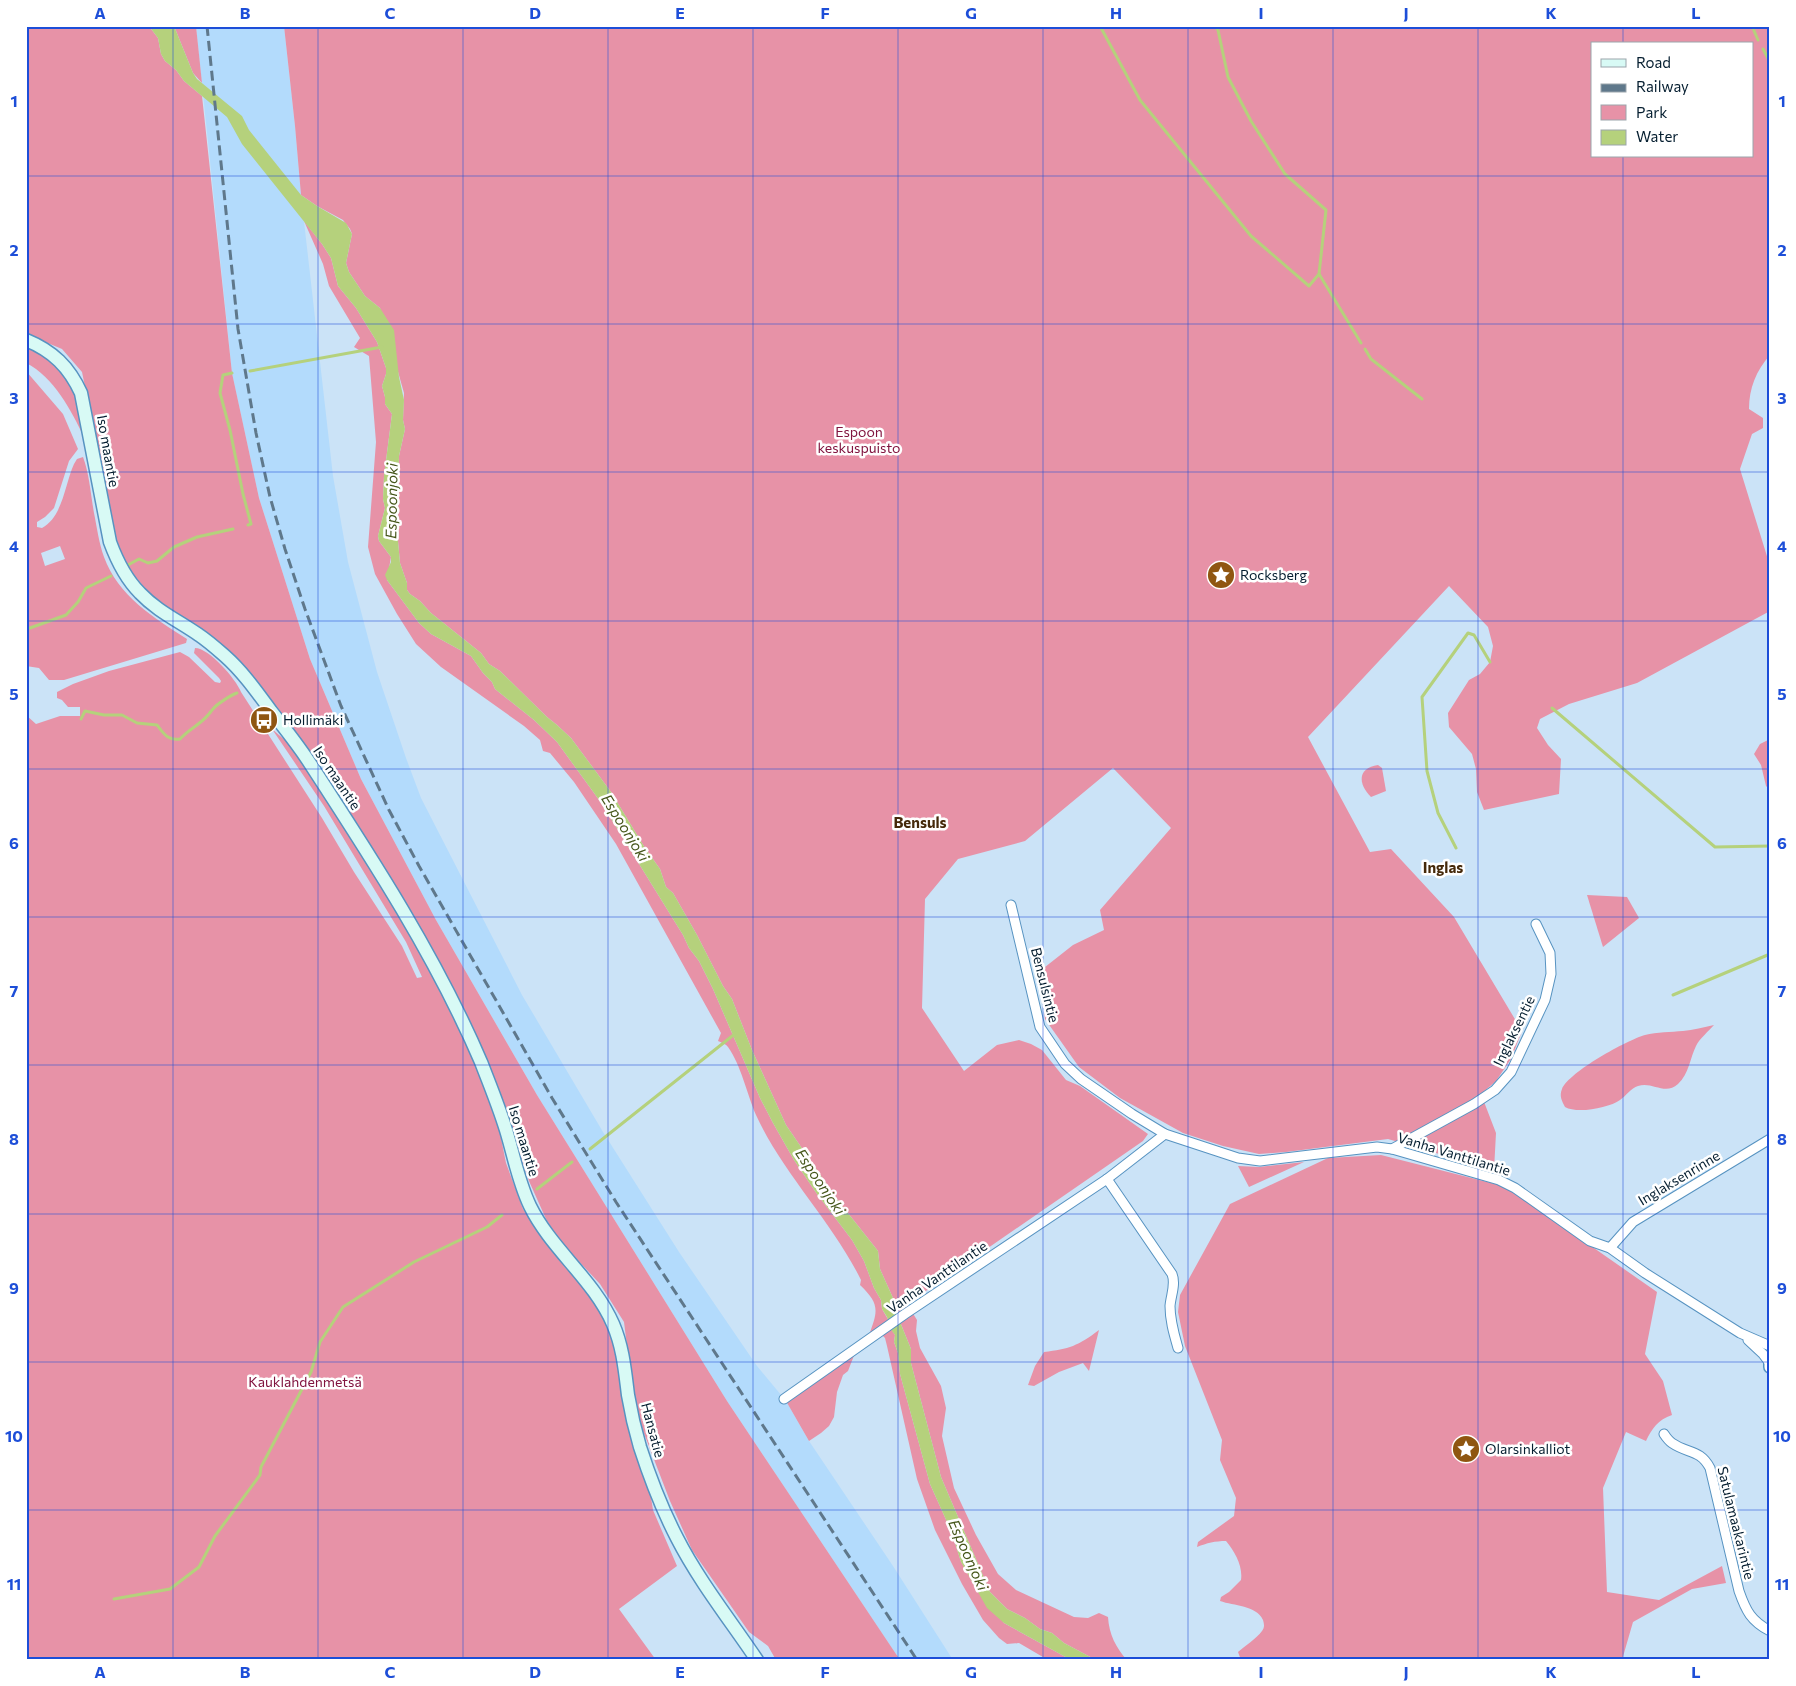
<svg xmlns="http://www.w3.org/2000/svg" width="1796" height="1686" font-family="Commissioner,sans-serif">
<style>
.built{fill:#b3dbfc}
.green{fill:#e792a7;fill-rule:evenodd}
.water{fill:#b5d17c}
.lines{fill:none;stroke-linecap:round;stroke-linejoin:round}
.stream{stroke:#b5d17c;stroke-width:3}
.minor-casing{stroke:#5793c1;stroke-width:11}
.tertiary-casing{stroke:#5793c1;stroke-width:14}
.secondary-casing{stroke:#5793c1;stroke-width:15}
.minor{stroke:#fff;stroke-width:9}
.tertiary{stroke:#fff;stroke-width:11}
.secondary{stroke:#d8faf5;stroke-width:12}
.rail{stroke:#5f788b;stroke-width:3;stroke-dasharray:10 5;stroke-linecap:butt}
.grid{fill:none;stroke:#1d4ed8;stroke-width:1;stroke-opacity:0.55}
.labels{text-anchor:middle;stroke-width:5;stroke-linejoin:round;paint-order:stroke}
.park-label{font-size:14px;fill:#81143f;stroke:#fff}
.street-label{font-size:14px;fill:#041d2f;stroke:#fff}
.poi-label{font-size:14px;fill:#041d2f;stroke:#fff;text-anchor:start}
.water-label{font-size:15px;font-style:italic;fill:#45561a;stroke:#fff}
.neighbourhood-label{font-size:15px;font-weight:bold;fill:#45290a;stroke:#fff}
.neatline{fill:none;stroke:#1d4ed8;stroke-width:2}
.grid-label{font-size:16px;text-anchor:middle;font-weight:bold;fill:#1d4ed8}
</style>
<rect width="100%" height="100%" fill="#cbe3f7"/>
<polygon class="built" points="196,26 284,26 295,126 301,195 333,476 348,562 377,672 406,758 421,798 522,995 603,1132 679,1252 757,1366 786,1401 809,1441 893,1566 953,1660 900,1660 727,1401 537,1095 436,920 361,779 310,659 259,498 232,373"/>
<g class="green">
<polygon points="26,26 149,26 158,38 161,54 165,61 176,70 184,81 202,96 232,373 259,498 310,659 361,779 436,920 537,1095 727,1401 900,1660 776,1660 768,1646 749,1632 692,1550 670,1501 635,1410 624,1322 600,1284 559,1240 546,1219 529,1181 499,1093 474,1032 451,986 350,814 351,809 338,783 325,762 321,765 301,745 277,711 174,612 150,594 126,566 117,543 82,372 62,349 26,334"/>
<polygon points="174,26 196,26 202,83 193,73"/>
<path d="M284 26H1770V355C1756 371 1749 388 1749 409L1763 418V428L1752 434 1740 469 1770 566V611L1637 683 1569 704 1540 719 1537 728 1548 745 1561 759 1559 794 1484 810 1477 792 1476 769 1472 754 1449 727 1448 713 1469 680 1480 674 1490 662 1493 646 1488 627 1449 586 1308 737 1370 852 1391 849 1454 917 1522 1031 1511 1059 1496 1081 1481 1094 1496 1133 1494 1170 1388 1139 1286 1152 1259 1154 1223 1146 1183 1133 1120 1098 1079 1067 1045 1019 1040 971 1073 945 1104 930 1100 910 1171 828 1113 768 1025 841 958 859 925 899 922 1008 964 1071 997 1045 1019 1040 1031 1044 1042 1050 1066 1080 1080 1086 1148 1134 1143 1141 907 1304 917 1320 916 1331 920 1348 941 1386 946 1408 942 1436 954 1488 976 1535 998 1574 1016 1590 1074 1617 1088 1618 1099 1613 1108 1617C1109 1634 1116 1648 1127 1660H1096L1064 1643 1052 1633 1040 1629 1025 1618 1007 1609 990 1592 941 1477 911 1363V1349L896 1312 893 1298 880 1269 878 1251 836 1198 786 1125 752 1050 732 999 723 986 697 935 673 893 666 887 660 869 645 848 611 792 571 738 557 725 547 717 500 671 489 664 481 653 431 613 420 601 410 594 407 590V583L400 563 397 530 399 456 405 429 403 420 404 393 380 308 365 296 349 272 346 263 352 234 350 229 343 220 317 206 301 195 295 126ZM1592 44H1752V156H1592Z"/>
<path d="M304 221 322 244 331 258 338 286 356 308 377 342 386 368V374L382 386 385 397V404L392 414 384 476 383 499 385 508 378 536 379 541 391 557 387 580 419 623 431 634 471 656 483 673 492 682 495 689 534 720 557 742 602 804 683 935 689 948 699 961 713 989 760 1098 773 1123 794 1160 817 1194 852 1240 864 1261 874 1288 881 1300 882 1309 889 1321 869 1335C878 1311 880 1304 860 1285L861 1280C832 1221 783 1174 756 1115 747 1094 741 1065 728 1047 726 1044 722 1043 718 1041L721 1033 616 844 574 782 550 753 543 751 540 740 524 726 441 667 416 644 397 614 375 574 368 547 376 442 369 356 354 347 360 338 329 286 323 264Z"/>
<path d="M26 347C74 366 76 392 84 437 71 410 54 377 26 363Z"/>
<path d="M26 371 63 414 78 449 69 461 54 508 45 517 37 522V527L42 528C63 517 65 483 74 464L77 459 83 457C89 472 91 496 94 513 97 528 99 543 104 557 118 596 154 618 187 639L186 643 64 680H49L39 668 26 666ZM60 546 65 559 45 566 41 553Z"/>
<path d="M195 648C209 648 236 679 241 692L322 818 354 872 402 946 417 978 422 977 406 942 324 806 272 729 286 741 334 808 412 938 465 1039 498 1123 506 1163 523 1209 548 1244 601 1309 616 1349 650 1491 653 1510 677 1566 619 1609 656 1660H26V715L36 724 60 716H80V707H68L62 700 57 698V692L73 684 109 671 180 652 189 657 215 682 220 683 221 681 219 678 194 653Z"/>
<polygon points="1770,739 1770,790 1766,786 1761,765 1754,754 1760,744"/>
<path d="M1378 765 1382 768 1386 791 1371 797C1358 784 1357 768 1378 765Z"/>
<polygon points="1587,895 1627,897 1639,918 1603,947"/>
<path d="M1714 1025C1708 1032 1700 1038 1696 1046 1690 1058 1689 1074 1678 1084 1665 1096 1652 1081 1638 1086 1631 1088 1626 1096 1620 1100 1609 1108 1577 1114 1565 1107 1562 1101 1559 1096 1562 1089 1569 1072 1627 1040 1645 1035 1657 1032 1671 1032 1683 1031 1693 1030 1704 1027 1714 1025Z"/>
<path d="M1381 1155 1499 1185 1515 1193 1657 1292 1645 1354 1663 1381 1672 1415C1658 1420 1652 1428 1646 1441L1626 1432 1603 1488 1607 1592 1659 1600 1722 1566 1726 1583 1692 1589 1633 1622 1622 1660H1241L1238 1652C1245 1646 1256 1639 1262 1631 1265 1627 1264 1624 1263 1620 1256 1605 1234 1606 1220 1601L1221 1597 1229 1592 1241 1580C1243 1566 1235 1552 1226 1541 1215 1541 1207 1543 1197 1547L1198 1542 1234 1516 1236 1498 1220 1460 1222 1440 1185 1346 1178 1312 1180 1295 1230 1204 1328 1158Z"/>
<polygon points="1304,1162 1249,1187 1238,1166 1259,1167"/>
<polygon points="890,1327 895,1335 894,1342 898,1353 900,1374 930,1484 952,1533 961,1562 1004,1623 1071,1660 1048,1660 1019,1643 1007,1644 999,1638 983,1620 962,1584 935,1530 917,1479 887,1346 885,1338 881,1334"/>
<path d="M1099 1330 1089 1371 1083 1363 1059 1372 1034 1386 1028 1385 1035 1366 1044 1352C1069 1349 1078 1346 1099 1330Z"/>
<polygon points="855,1353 848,1371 843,1375 837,1392 834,1417 829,1426 821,1433 809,1441 786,1401"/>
</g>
<polygon class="water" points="149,26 174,26 193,73 197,79 242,116 249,130 301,195 317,206 346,223 352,234 346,263 349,272 365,296 380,308 394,330 399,377 404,400 403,420 405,429 399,456 397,530 400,563 407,583 407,590 410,594 420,601 431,613 481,653 489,664 500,671 547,717 557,725 571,738 611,792 645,848 660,869 666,887 673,893 697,935 723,986 732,999 752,1050 786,1125 836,1198 878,1251 880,1269 893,1298 896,1312 911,1349 911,1363 941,1477 990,1592 1007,1609 1025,1618 1040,1629 1052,1633 1064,1643 1096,1660 1071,1660 1004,1623 987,1608 961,1562 952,1533 930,1484 900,1374 898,1353 894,1342 895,1335 892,1331 887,1317 882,1309 881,1300 874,1288 864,1261 852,1240 817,1194 794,1160 773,1123 760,1098 713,989 699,961 689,948 683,935 602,804 557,742 534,720 495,689 492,682 483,673 471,656 431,634 419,623 387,580 385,575 391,562 391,557 379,541 378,536 385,508 383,499 384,476 392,414 385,404 385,397 382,386 386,374 386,368 377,342 356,308 338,286 331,258 322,244 242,144 227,117 184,81 176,70 165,61 161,54 158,38"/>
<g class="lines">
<g class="stream">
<polyline points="1100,26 1140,100 1251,236 1309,286 1319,274 1326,210 1285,174 1251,121 1228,77 1218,30 1215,26"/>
<polyline points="1752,26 1758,40"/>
<polyline points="1763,49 1770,62"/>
<polyline points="1319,274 1361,343"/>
<polyline points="1365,349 1371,359 1422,399"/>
<polyline points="250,371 382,347"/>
<polyline points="232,373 223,375 220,393 230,430 243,494 251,524 248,525"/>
<polyline points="126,566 139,559 148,563 157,561 174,547 197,537 233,529"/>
<polyline points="30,628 66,615 78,602 86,588 111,576"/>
<polyline points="1552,708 1715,847 1770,846"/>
<path d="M81 719 85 711 104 715H122L137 723 157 725C164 734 168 741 180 739 189 729 201 724 208 715 210 713 211 711 213 709 217 704 231 695 237 693"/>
<polyline points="1456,848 1438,813 1427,771 1422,697 1468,633 1474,635 1490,662"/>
<polyline points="1673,995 1770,954"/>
<polyline points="590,1149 736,1033"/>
<polyline points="537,1189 572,1162"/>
<polyline points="114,1599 170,1589 199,1567 215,1536 260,1475 261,1467 311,1372 320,1342 343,1307 414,1262 487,1227 502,1215"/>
</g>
<defs>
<g id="minor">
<polyline points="1011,905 1040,1027 1065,1064 1081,1079 1132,1114 1165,1134 1238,1158 1260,1161 1377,1147 1392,1149 1499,1180 1515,1188 1590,1241 1610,1248 1645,1273 1740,1333 1770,1346"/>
<polyline points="1392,1149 1474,1104 1495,1090 1511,1072 1545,1000 1551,974 1550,953 1536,924"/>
<path d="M1107 1179 1172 1274C1176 1284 1171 1295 1170 1306 1170 1321 1174 1334 1178 1348"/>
<polyline points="1610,1248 1633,1222 1770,1139"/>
<polyline points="1748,1340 1763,1354 1769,1362"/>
<polyline points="784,1399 905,1314 1107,1179 1165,1134"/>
<path d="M1664 1434C1666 1437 1669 1441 1672 1443 1688 1454 1700 1449 1710 1468L1739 1591C1746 1611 1751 1621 1770 1631"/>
</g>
<polyline id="tertiary" points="1770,1359 1770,1367"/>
<path id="secondary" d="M26 340C53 351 69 367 81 393L110 542C117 561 126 579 140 593 157 611 179 621 199 635 208 641 217 649 225 656 243 672 257 692 271 711 285 729 299 746 311 765 373 860 436 957 481 1062 490 1085 499 1107 506 1130 514 1156 518 1181 530 1206 551 1249 594 1280 613 1324 623 1347 625 1371 628 1395 631 1413 635 1430 640 1447 650 1478 662 1509 677 1538 699 1581 730 1620 757 1660"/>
</defs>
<use href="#minor" class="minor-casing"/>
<use href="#tertiary" class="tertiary-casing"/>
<use href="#secondary" class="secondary-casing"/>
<use href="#minor" class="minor"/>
<use href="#tertiary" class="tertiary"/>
<use href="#secondary" class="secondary"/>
<polyline class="rail" points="207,26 238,329 256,433 270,497 285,549 305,609 341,706 389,810 419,866 552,1098 616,1202 917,1660"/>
</g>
<path class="grid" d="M173 26V1660M318 26V1660M463 26V1660M608 26V1660M753 26V1660M898 26V1660M1043 26V1660M1188 26V1660M1333 26V1660M1478 26V1660M1623 26V44M1623 156V1660M26 176H1770M26 324H1770M26 472H1770M26 621H1770M26 769H1770M26 917H1770M26 1065H1770M26 1214H1770M26 1362H1770M26 1510H1770"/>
<defs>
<symbol id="sight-disc" viewBox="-11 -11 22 22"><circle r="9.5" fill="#8f5611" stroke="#fff"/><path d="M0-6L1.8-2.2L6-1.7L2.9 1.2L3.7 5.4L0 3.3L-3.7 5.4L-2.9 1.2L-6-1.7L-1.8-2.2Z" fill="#fff"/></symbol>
<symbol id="bus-disc" viewBox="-11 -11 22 22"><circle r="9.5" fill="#8f5611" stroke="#fff"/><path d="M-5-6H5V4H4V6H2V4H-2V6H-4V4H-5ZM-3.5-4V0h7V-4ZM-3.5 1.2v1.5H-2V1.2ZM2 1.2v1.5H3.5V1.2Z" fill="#fff"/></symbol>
</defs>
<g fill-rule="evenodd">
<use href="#sight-disc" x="1205" y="559" width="32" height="32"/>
<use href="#bus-disc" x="248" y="704" width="32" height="32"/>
<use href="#sight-disc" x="1450" y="1433" width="32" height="32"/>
</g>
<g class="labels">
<g class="park-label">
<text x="859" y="437">Espoon<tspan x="859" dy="16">keskuspuisto</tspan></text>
<text x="305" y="1387">Kauklahdenmetsä</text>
</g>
<g class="street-label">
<text transform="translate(108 451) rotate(80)" y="5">Iso maantie</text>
<text transform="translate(337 778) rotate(56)" y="5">Iso maantie</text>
<text transform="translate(1045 985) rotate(76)" y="5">Bensulsintie</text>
<text transform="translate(1514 1031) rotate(-64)" y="5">Inglaksentie</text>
<text transform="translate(524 1141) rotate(73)" y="5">Iso maantie</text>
<text transform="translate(1454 1154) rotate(17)" y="5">Vanha Vanttilantie</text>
<text transform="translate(1679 1178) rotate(-31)" y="5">Inglaksenrinne</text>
<text transform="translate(937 1277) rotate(-34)" y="5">Vanha Vanttilantie</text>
<text transform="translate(653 1430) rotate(75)" y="5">Hansatie</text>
<text transform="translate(1736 1523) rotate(76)" y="5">Satulamaakarintie</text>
</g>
<g class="poi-label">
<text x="1240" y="580">Rocksberg</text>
<text x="283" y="725">Hollimäki</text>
<text x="1485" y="1454">Olarsinkalliot</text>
</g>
<g class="water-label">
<text transform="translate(392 501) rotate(-89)" y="5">Espoonjoki</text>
<text transform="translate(625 828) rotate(58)" y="5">Espoonjoki</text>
<text transform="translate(820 1182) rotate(56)" y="5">Espoonjoki</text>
<text transform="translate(968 1555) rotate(66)" y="5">Espoonjoki</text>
</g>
<g class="neighbourhood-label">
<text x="920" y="828">Bensuls</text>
<text x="1443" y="873">Inglas</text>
</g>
</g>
<rect width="1796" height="1686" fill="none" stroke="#ffffff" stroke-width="55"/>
<rect x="1591" y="42" width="162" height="115" fill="#ffffff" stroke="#9ba5ac"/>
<rect x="1601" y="59" width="25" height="8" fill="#d8faf5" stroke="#9ba5ac"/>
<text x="1636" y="68" font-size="15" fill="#041d2f">Road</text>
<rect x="1601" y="84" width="25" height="8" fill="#5f788b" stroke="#9ba5ac"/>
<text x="1636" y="92" font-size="15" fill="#041d2f">Railway</text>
<rect x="1601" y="105" width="25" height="15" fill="#e792a7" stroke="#9ba5ac"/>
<text x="1636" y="118" font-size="15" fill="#041d2f">Park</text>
<rect x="1601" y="130" width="25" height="15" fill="#b5d17c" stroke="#9ba5ac"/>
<text x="1636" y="142" font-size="15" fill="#041d2f">Water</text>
<rect x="28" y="28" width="1740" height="1630" class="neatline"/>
<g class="grid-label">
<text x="100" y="19">A</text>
<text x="245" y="19">B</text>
<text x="390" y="19">C</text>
<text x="535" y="19">D</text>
<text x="680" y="19">E</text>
<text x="825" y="19">F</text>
<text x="971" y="19">G</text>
<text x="1116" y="19">H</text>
<text x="1261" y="19">I</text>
<text x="1406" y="19">J</text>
<text x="1551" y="19">K</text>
<text x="1696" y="19">L</text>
<text x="14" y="107">1</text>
<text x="1782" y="107">1</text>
<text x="14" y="256">2</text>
<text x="1782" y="256">2</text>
<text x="14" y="404">3</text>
<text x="1782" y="404">3</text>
<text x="14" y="552">4</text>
<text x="1782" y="552">4</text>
<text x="14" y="700">5</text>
<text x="1782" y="700">5</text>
<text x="14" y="849">6</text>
<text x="1782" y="849">6</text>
<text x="14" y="997">7</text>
<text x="1782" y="997">7</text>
<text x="14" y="1145">8</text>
<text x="1782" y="1145">8</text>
<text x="14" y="1294">9</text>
<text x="1782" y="1294">9</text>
<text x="14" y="1442">10</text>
<text x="1782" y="1442">10</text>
<text x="14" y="1590">11</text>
<text x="1782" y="1590">11</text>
<text x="100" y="1678">A</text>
<text x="245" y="1678">B</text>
<text x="390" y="1678">C</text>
<text x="535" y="1678">D</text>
<text x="680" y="1678">E</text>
<text x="825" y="1678">F</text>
<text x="971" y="1678">G</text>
<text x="1116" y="1678">H</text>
<text x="1261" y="1678">I</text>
<text x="1406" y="1678">J</text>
<text x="1551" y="1678">K</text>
<text x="1696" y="1678">L</text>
</g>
</svg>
